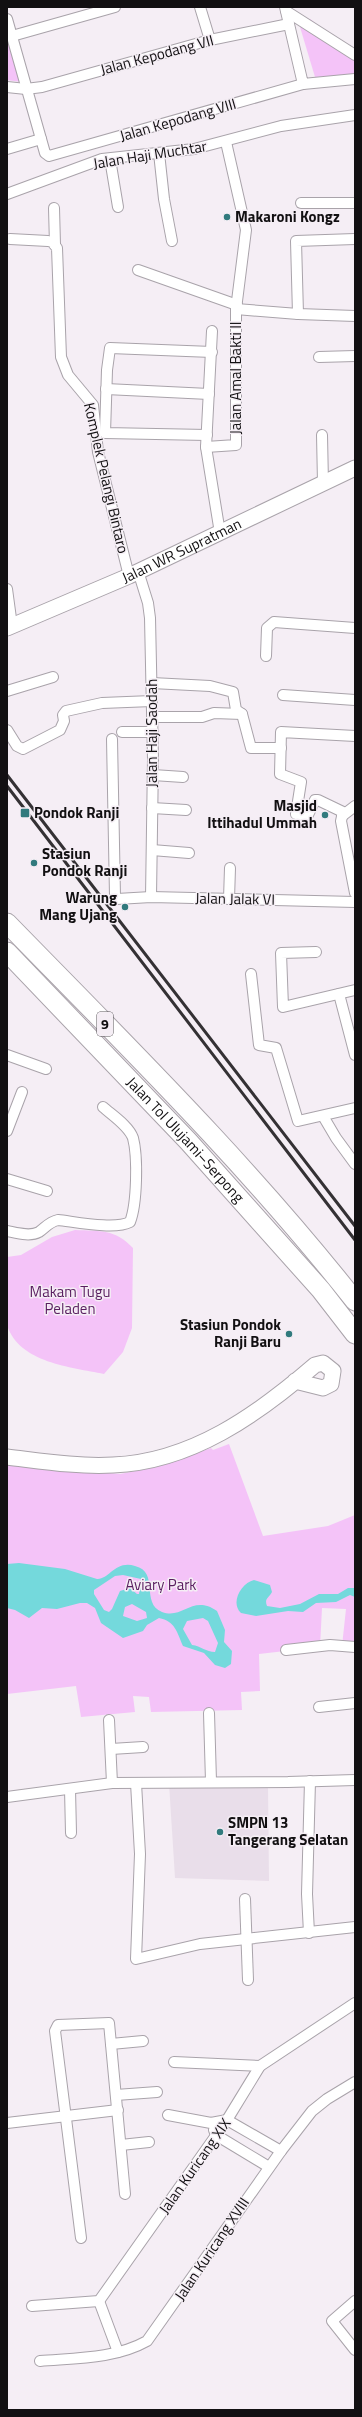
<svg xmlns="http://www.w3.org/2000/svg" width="362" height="2417" font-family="'Titillium Web',sans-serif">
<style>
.built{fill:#e9deea}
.green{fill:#f4c3f8}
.water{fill:#74d9dc;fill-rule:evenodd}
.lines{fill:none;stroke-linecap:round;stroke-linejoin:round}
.street-casing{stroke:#a9a3aa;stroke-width:12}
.secondary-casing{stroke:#a9a3aa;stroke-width:17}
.highway-casing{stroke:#a9a3aa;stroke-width:21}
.street{stroke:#fff;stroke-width:10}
.secondary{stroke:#fff;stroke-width:15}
.highway{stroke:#fff;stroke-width:19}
.rail{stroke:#343134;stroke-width:3}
.poi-dot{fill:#317a7d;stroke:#f5eef5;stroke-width:1.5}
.labels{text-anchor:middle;stroke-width:3;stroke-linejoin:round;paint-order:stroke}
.shield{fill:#f5eef5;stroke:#565356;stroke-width:1}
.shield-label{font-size:14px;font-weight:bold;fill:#121012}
.street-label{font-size:15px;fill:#121012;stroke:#f5eef5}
.poi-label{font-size:15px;font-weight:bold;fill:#121012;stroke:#f5eef5;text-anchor:start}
.park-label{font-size:15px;fill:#591e60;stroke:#f5eef5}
</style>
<rect width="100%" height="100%" fill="#f5eef5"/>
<polygon class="built" points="169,1783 268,1786 269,1881 175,1878"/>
<g class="green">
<polygon points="303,19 310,19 355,54 355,75 315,77 300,27"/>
<polygon points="7,34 21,82 7,80"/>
<path d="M75 1230C100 1231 115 1229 133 1248L132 1328 123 1352 104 1374C71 1367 19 1363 7 1325 4 1314 7 1271 7 1257L21 1255 52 1237Z"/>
<polygon points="229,1444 263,1536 328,1526 355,1515 355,1647 342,1646 346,1609 322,1608 320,1647 259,1654 260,1691 241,1692 242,1710 151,1712 149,1697 133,1696 135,1712 81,1717 76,1686 7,1694 7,1463 120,1474 157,1467 211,1448 213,1450"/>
</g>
<g class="water">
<path d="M19 1563 65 1569 97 1579C109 1580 115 1560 135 1566 160 1572 140 1603 162 1612 183 1620 192 1594 217 1611L225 1630 224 1642 232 1651 231 1664 225 1668 215 1665 204 1653 183 1646C177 1632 175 1621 159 1618L147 1625 143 1631 123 1638 101 1623 95 1608 87 1603H80L57 1609 42 1608 29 1618 15 1610 7 1608V1564ZM123 1575 141 1579 139 1594H137L130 1588 120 1591 112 1609 109 1612 104 1610 94 1594V1590L115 1576ZM132 1604 146 1612 147 1618 137 1621 123 1616 125 1607ZM203 1618 208 1621 218 1643 215 1652C206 1652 201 1646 192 1645L183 1629 187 1621Z"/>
<path d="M254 1580 270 1585 272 1592C269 1598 264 1598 267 1606L280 1608 300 1604 319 1594H338L348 1588H355V1597L350 1595 336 1602 316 1603 303 1612 288 1611 256 1616 241 1613C230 1603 241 1583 254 1580Z"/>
</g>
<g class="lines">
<defs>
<g id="street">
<polyline points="200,7 210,40"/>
<polyline points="285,7 303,84 355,79"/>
<polyline points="286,11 355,55"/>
<polyline points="7,19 45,153 49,156 303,84"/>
<polyline points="12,36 115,7"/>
<polyline points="7,87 26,89 42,87 210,40 289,24"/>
<polyline points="7,149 41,139"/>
<polyline points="159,153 164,199 172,241"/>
<polyline points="110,159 118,207"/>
<polyline points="7,194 102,159 194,149 281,126 355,115"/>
<polyline points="301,203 355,203"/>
<polyline points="54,208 55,245"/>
<polyline points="10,239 48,241 52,242 57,248 61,357 68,375 93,405 98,452 129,576"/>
<polyline points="138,270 237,305"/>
<polyline points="236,309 298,314 355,316"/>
<polyline points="298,314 296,241 355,239"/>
<polyline points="212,331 206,447 220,533"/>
<polyline points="319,357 355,356"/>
<polyline points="106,389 209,394"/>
<polyline points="207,435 105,433 107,370 110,348 212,352"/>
<polyline points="322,435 323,483"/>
<polyline points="206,447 236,445 236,309 246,230 226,142"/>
<polyline points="138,571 148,603 150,618 153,759 151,897"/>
<polyline points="7,589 12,626"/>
<polyline points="266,656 267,628 274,622 355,628"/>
<polyline points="152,683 210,686 233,692 236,710 242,714 251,748 281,748"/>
<polyline points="7,691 53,677"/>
<polyline points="283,695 355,700"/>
<polyline points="153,717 202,717 214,713 242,714"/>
<polyline points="7,730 17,746 23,749 60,730 64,721 63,715 66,711 102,703 152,701"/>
<polyline points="122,732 153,732"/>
<polyline points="355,736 281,732 280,774 301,782 296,814 307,817 315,800 318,800 343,812 341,821 355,893"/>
<polyline points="112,739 115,896 117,899 151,897 355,902"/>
<polyline points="153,775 183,777"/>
<polyline points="152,808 186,810"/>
<polyline points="342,816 355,806"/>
<polyline points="152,850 189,853"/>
<polyline points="229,899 230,868"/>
<polyline points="316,952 281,953 283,1007 355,990"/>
<polyline points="251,974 259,1045 276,1048 298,1121 355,1108"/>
<polyline points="339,994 355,1055"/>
<polyline points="7,1055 46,1069"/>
<polyline points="323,1116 336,1138 355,1164"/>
<polyline points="7,1131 22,1092"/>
<polyline points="7,1179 47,1191"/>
<path d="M7 1231C17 1233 30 1237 39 1232 46 1227 49 1222 58 1220 76 1222 115 1230 130 1222 137 1204 138 1157 133 1138 129 1126 112 1115 103 1107"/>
<polyline points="286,1650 330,1645 355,1647"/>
<polyline points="319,1707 355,1703"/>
<polyline points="209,1713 211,1781"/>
<polyline points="109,1720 112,1783"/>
<polyline points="111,1749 143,1747"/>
<polyline points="136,1783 140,1854 136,1959 200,1944 355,1927"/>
<polyline points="70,1789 71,1833"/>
<polyline points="7,1797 112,1783 288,1782 355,1780"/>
<polyline points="245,1899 248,1980"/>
<polyline points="309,1933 307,1894 310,1781"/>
<polyline points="111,2044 143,2041"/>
<polyline points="174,2062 260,2066"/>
<polyline points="116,2095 157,2092"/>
<polyline points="168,2115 211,2123 227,2120 281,2151"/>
<polyline points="7,2123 118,2110"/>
<polyline points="214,2130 216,2135 269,2167"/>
<polyline points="121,2145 149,2142"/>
<polyline points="81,2238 55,2031 58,2025 109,2023 125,2194"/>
<polyline points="99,2301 118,2352"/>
<polyline points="355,2301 332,2321 355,2350"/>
<polyline points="32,2306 99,2301 227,2120 260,2066 355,2003"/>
<path d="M40 2361C75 2358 115 2359 147 2341L281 2151 312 2111 327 2099 355 2082"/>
</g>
<g id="secondary">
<path id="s1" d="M7 628 129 576 355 468"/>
<path d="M7 1457C41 1461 78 1467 113 1465 191 1462 257 1415 315 1365L323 1363 333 1371 331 1384 323 1388 295 1381"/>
</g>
<g id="highway">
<path d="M7 923C126 1045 249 1166 355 1301"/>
<path id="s2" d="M7 952 188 1141 321 1290 355 1334"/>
</g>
</defs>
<use href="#street" class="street-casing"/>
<use href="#secondary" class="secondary-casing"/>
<use href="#highway" class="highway-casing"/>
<use href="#street" class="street"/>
<use href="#secondary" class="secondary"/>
<use href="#highway" class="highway"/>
<g class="rail">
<polyline points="7,775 355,1226"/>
<polyline points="7,786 355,1240"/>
</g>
</g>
<g class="poi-dot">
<circle cx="227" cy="217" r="4"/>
<rect x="20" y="808" width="10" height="10" rx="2"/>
<circle cx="325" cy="815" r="4"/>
<circle cx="34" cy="863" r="4"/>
<circle cx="125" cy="907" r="4"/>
<circle cx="289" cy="1334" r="4"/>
<circle cx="220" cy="1832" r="4"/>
</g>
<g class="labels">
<rect class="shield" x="97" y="1012" width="16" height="24" rx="3"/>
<g class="shield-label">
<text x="105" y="1029">9</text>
</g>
<g class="street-label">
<text transform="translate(157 55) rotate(-15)" y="5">Jalan Kepodang VII</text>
<text transform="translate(178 120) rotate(-16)" y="5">Jalan Kepodang VIII</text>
<text transform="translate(150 155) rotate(-9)" y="5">Jalan Haji Muchtar</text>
<text transform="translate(236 378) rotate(-90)" y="5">Jalan Amal Bakti II</text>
<text transform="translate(106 478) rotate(77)" y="5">Komplek Pelangi Bintaro</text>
<text dy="5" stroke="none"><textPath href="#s1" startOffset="191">Jalan WR Supratman</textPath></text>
<text transform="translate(152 733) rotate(-90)" y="5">Jalan Haji Saodah</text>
<text transform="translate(235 899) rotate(1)" y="5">Jalan Jalak VI</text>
<text dy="5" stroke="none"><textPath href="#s2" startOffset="259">Jalan Tol Ulujami–Serpong</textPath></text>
<text transform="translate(195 2166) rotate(-55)" y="5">Jalan Kuricang XIX</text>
<text transform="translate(212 2249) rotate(-56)" y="5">Jalan Kuricang XVIII</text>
</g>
<g class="poi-label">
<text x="235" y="222">Makaroni Kongz</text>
<text x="317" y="811" text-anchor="end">Masjid<tspan x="317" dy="17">Ittihadul Ummah</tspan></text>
<text x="34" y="818">Pondok Ranji</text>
<text x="42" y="859">Stasiun<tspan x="42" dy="17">Pondok Ranji</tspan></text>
<text x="117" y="903" text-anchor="end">Warung<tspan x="117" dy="17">Mang Ujang</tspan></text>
<text x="281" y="1330" text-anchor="end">Stasiun Pondok<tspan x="281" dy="17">Ranji Baru</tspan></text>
<text x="228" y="1828">SMPN 13<tspan x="228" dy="17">Tangerang Selatan</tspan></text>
</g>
<g class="park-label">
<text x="70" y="1297">Makam Tugu<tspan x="70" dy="17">Peladen</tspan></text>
<text x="161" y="1590">Aviary Park</text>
</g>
</g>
<rect width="362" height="2417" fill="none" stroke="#121012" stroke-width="16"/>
</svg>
